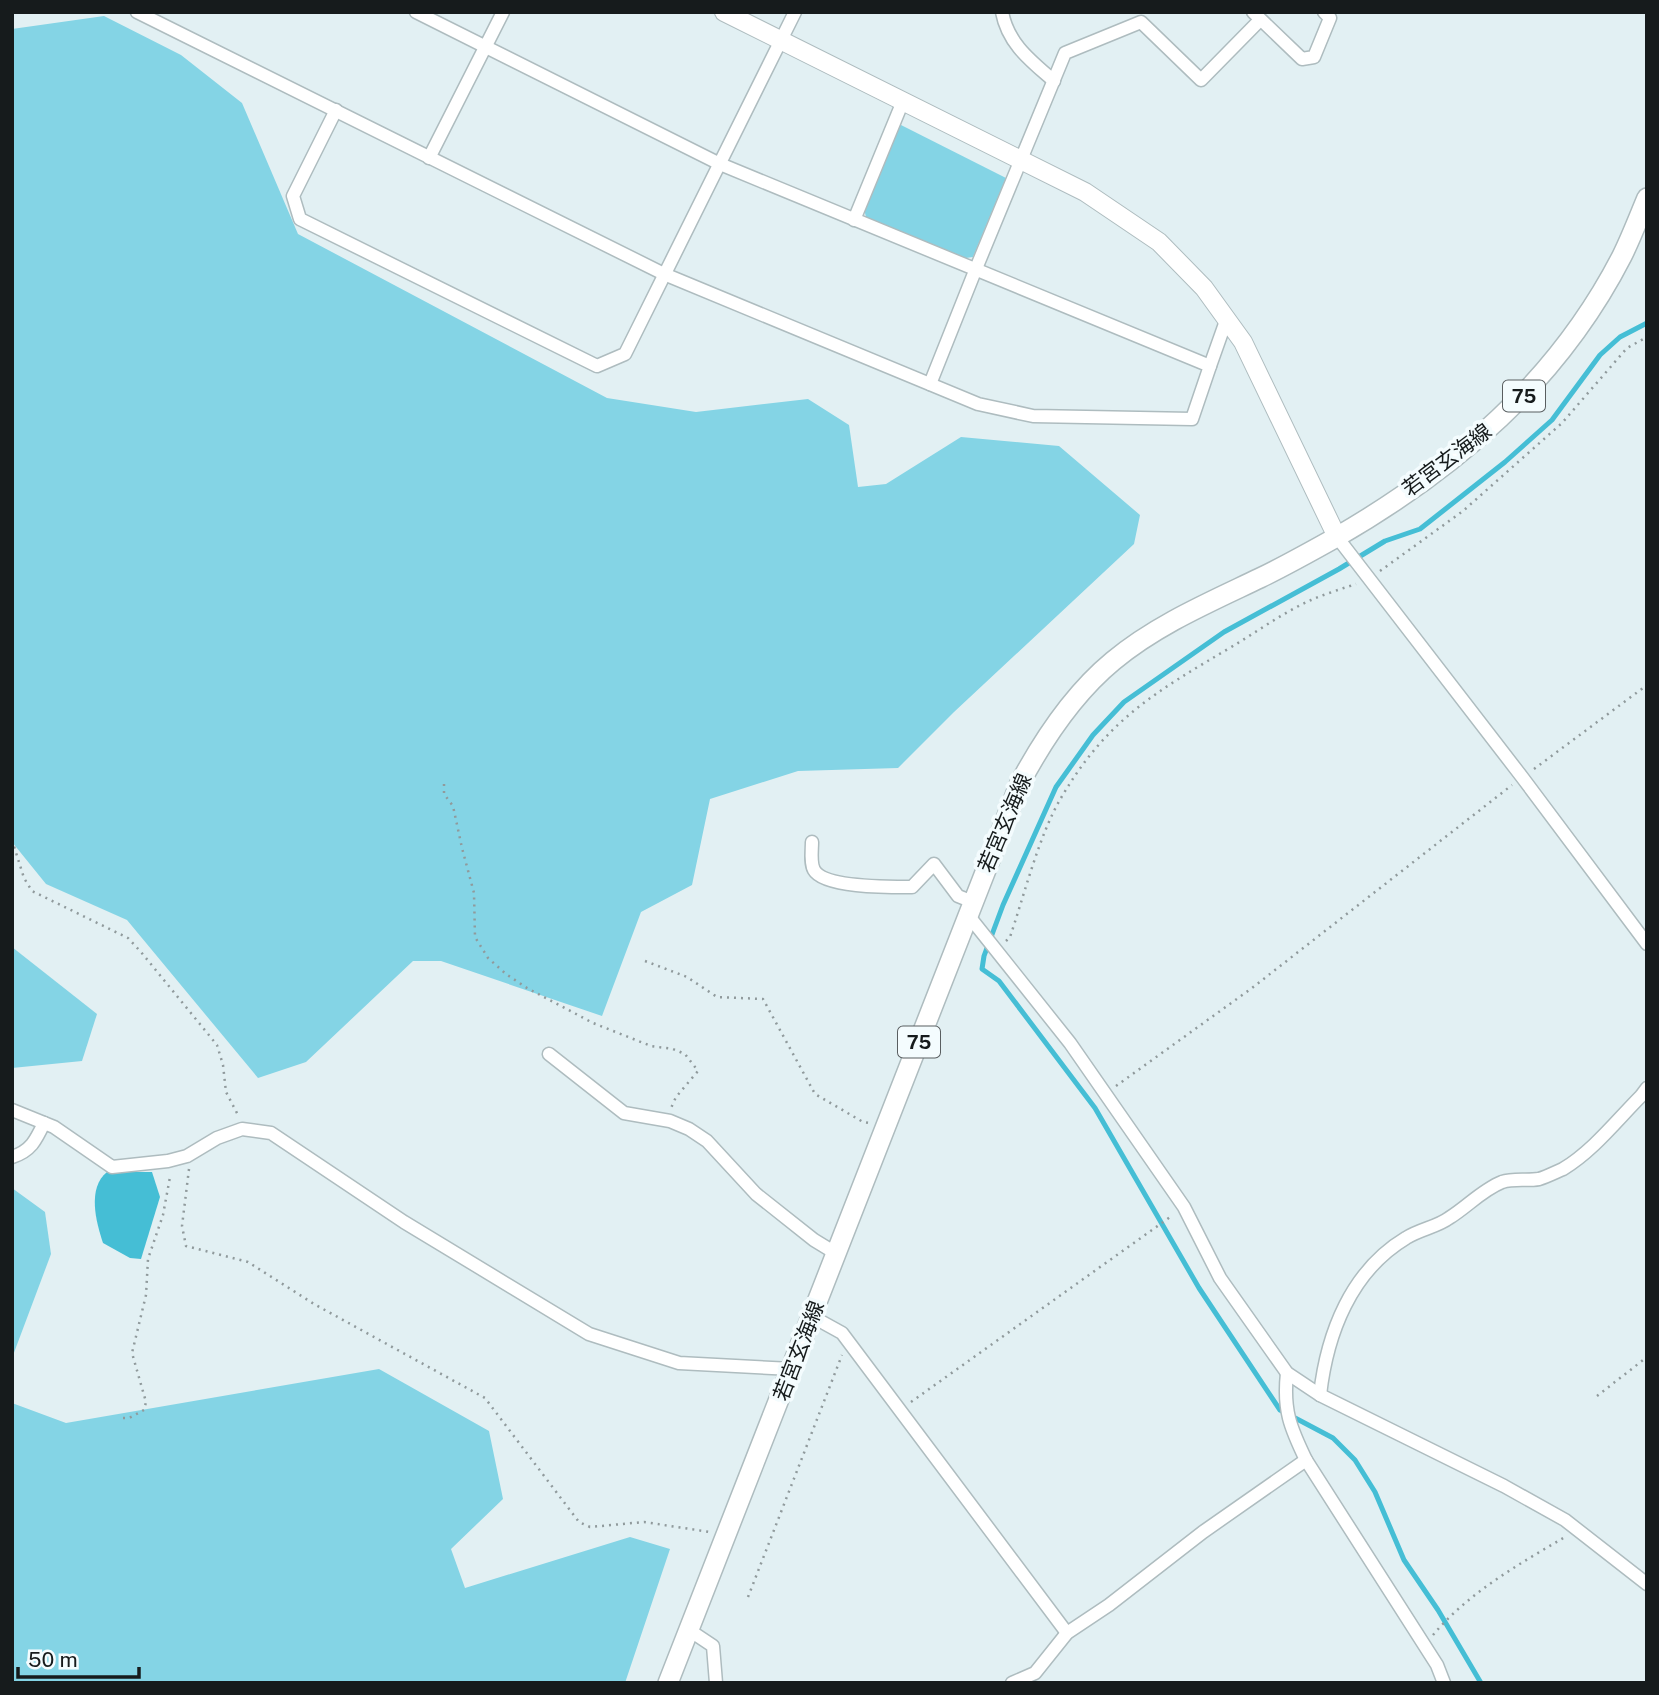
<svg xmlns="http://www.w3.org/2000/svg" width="1659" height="1695" font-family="'Public Sans','Noto Sans JP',sans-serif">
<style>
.green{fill:#84d4e5}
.water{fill:#45bed5}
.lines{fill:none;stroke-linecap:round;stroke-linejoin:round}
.stream{stroke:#45bed5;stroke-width:5}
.street-casing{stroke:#aebcbf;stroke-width:15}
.secondary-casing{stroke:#aebcbf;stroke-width:20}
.primary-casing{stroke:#aebcbf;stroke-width:22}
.path{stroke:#909a9c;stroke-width:2.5;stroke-dasharray:2 5;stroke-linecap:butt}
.street{stroke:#fff;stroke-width:12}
.secondary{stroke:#fff;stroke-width:18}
.primary{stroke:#fff;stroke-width:19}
.labels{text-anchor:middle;stroke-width:7;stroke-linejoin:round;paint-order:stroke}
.shield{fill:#f4fcfe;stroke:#595e60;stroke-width:2}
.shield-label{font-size:19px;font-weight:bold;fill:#161b1c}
.street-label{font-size:21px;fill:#161b1c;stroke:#f4fcfe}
</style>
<rect width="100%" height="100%" fill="#e2f0f3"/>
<g class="green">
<polygon points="104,16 181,55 242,103 298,234 607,398 696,412 808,399 849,425 858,487 886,484 961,437 1059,446 1140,515 1134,544 954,712 898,768 798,771 710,799 692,885 641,912 602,1016 441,961 413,961 306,1062 258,1078 127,920 46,884 12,842 12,29"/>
<polygon points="899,124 1006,178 973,257 966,258 866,217 864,209"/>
<polygon points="12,947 97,1014 82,1061 12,1068"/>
<polygon points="12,1188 45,1212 51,1254 12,1358"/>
<polygon points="379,1369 489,1431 503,1499 451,1549 465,1588 630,1537 670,1549 625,1683 12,1683 12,1403 66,1423"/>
</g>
<path class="water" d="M107 1172H152L160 1197 141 1259 130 1258 103 1243C96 1222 87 1188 107 1172Z"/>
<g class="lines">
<polyline class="stream" points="1481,1683 1438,1610 1404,1560 1375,1492 1355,1460 1333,1438 1280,1410 1199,1288 1095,1108 999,981 982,969 984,956 1003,905 1056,787 1093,735 1124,702 1224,632 1339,569 1385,541 1420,529 1505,462 1552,420 1600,355 1620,337 1647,323"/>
<defs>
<g id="street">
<polyline points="137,12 664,274 978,404 1033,416 1192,419 1210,366 720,164 416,12"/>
<path d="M1002 12C1008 44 1031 61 1054 81"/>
<polyline points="1253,12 1302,59 1314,57 1330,18 1324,12"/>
<polyline points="336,110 293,196 300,219 597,366 625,354 795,12"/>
<polyline points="429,158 503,12"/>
<polyline points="854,220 903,101"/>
<polyline points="1210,366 1227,318"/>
<polyline points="930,384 975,271 1065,53 1141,22 1201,80 1260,20"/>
<polyline points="1337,537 1522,777 1647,944"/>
<path d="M812 842C812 850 810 863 814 870 824 888 892 887 912 887L934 864 958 896 973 902"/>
<polyline points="968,915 1070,1043 1184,1207 1220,1278 1287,1373 1320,1395 1504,1486 1565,1520 1647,1584"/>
<polyline points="549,1054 624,1113 670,1121 689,1129 707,1141 756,1194 814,1240 837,1254"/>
<polyline points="12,1110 54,1127 112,1167 168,1161 187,1156 217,1138 242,1129 271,1133 404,1222 589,1334 679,1363 792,1369"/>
<path d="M12 1157C31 1151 36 1140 44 1123"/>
<polyline points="813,1317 842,1333 1067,1633"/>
<path d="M1287 1373C1283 1410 1290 1427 1306 1460L1437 1665 1444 1683"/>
<path d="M1320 1395C1327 1333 1351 1271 1406 1238 1420 1229 1437 1227 1449 1218 1467 1207 1482 1190 1502 1182 1513 1178 1527 1181 1539 1179 1546 1177 1556 1172 1563 1169 1593 1151 1617 1120 1641 1096L1647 1088"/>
<polyline points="689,1630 713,1646 716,1683"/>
<polyline points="1012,1683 1035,1673 1067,1633 1109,1605 1203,1532 1306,1460"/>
</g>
<polyline id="secondary" points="724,12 1085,192 1159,242 1204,288 1243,342 1337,537"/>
<path id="primary" d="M668 1683 1020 783C1044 738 1073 694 1113 661 1156 625 1210 602 1260 578 1285 566 1310 552 1335 538 1455 469 1558 381 1622 256 1631 238 1639 217 1647 198"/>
</defs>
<use href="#street" class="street-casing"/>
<use href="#secondary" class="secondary-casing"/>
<use href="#primary" class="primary-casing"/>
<g class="path">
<polyline points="1380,571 1463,511 1562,423 1627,348 1647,337"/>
<polyline points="1534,769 1647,685"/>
<polyline points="444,784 444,794 453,806 462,848 474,893 475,937 488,958 506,974 527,988 593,1023 651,1046 673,1049 685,1054 698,1071 676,1097 671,1108"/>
<polyline points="12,840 24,878 32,891 128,938 141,952 217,1045 223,1065 226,1092 238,1115"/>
<path d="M1006 941 1010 937C1024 896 1039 835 1061 798 1107 719 1157 691 1233 646 1258 631 1284 612 1311 600 1325 594 1341 589 1356 584"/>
<polyline points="645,961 687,977 717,997 763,999 815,1094 863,1122 869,1123"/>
<polyline points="1116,1086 1252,988 1512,785"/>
<polyline points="189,1169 182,1226 186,1246 248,1262 314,1304 485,1398 579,1522 590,1527 644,1522 710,1532"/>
<polyline points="1597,1396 1647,1357"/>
<polyline points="911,1402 1173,1215"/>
<polyline points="123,1418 129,1418 144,1410 146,1402 132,1353 146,1295 148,1259 163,1215 170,1177"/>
<polyline points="748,1597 842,1355"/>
<path d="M1433 1635C1468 1593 1519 1564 1565 1537"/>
</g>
<use href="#street" class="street"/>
<use href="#secondary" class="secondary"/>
<use href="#primary" class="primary"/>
</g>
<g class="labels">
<g class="shield">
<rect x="1503" y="380.5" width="42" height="31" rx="5"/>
<rect x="898" y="1026.5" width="42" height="31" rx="5"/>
</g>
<g class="shield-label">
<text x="1524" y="403">75</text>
<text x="919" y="1049">75</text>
</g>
<g class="street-label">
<text transform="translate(1447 460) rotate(-37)" y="7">若宮玄海線</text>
<text transform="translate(1005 823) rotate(-67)" y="7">若宮玄海線</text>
<text transform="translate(799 1351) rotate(-69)" y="7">若宮玄海線</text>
</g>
</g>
<rect width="1659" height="1695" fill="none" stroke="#161b1c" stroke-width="28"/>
<path d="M18 1667v10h121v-10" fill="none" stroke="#161b1c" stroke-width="3.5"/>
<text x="28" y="1667" font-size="21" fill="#161b1c" stroke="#f4fcfe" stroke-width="5" paint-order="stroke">50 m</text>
</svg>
